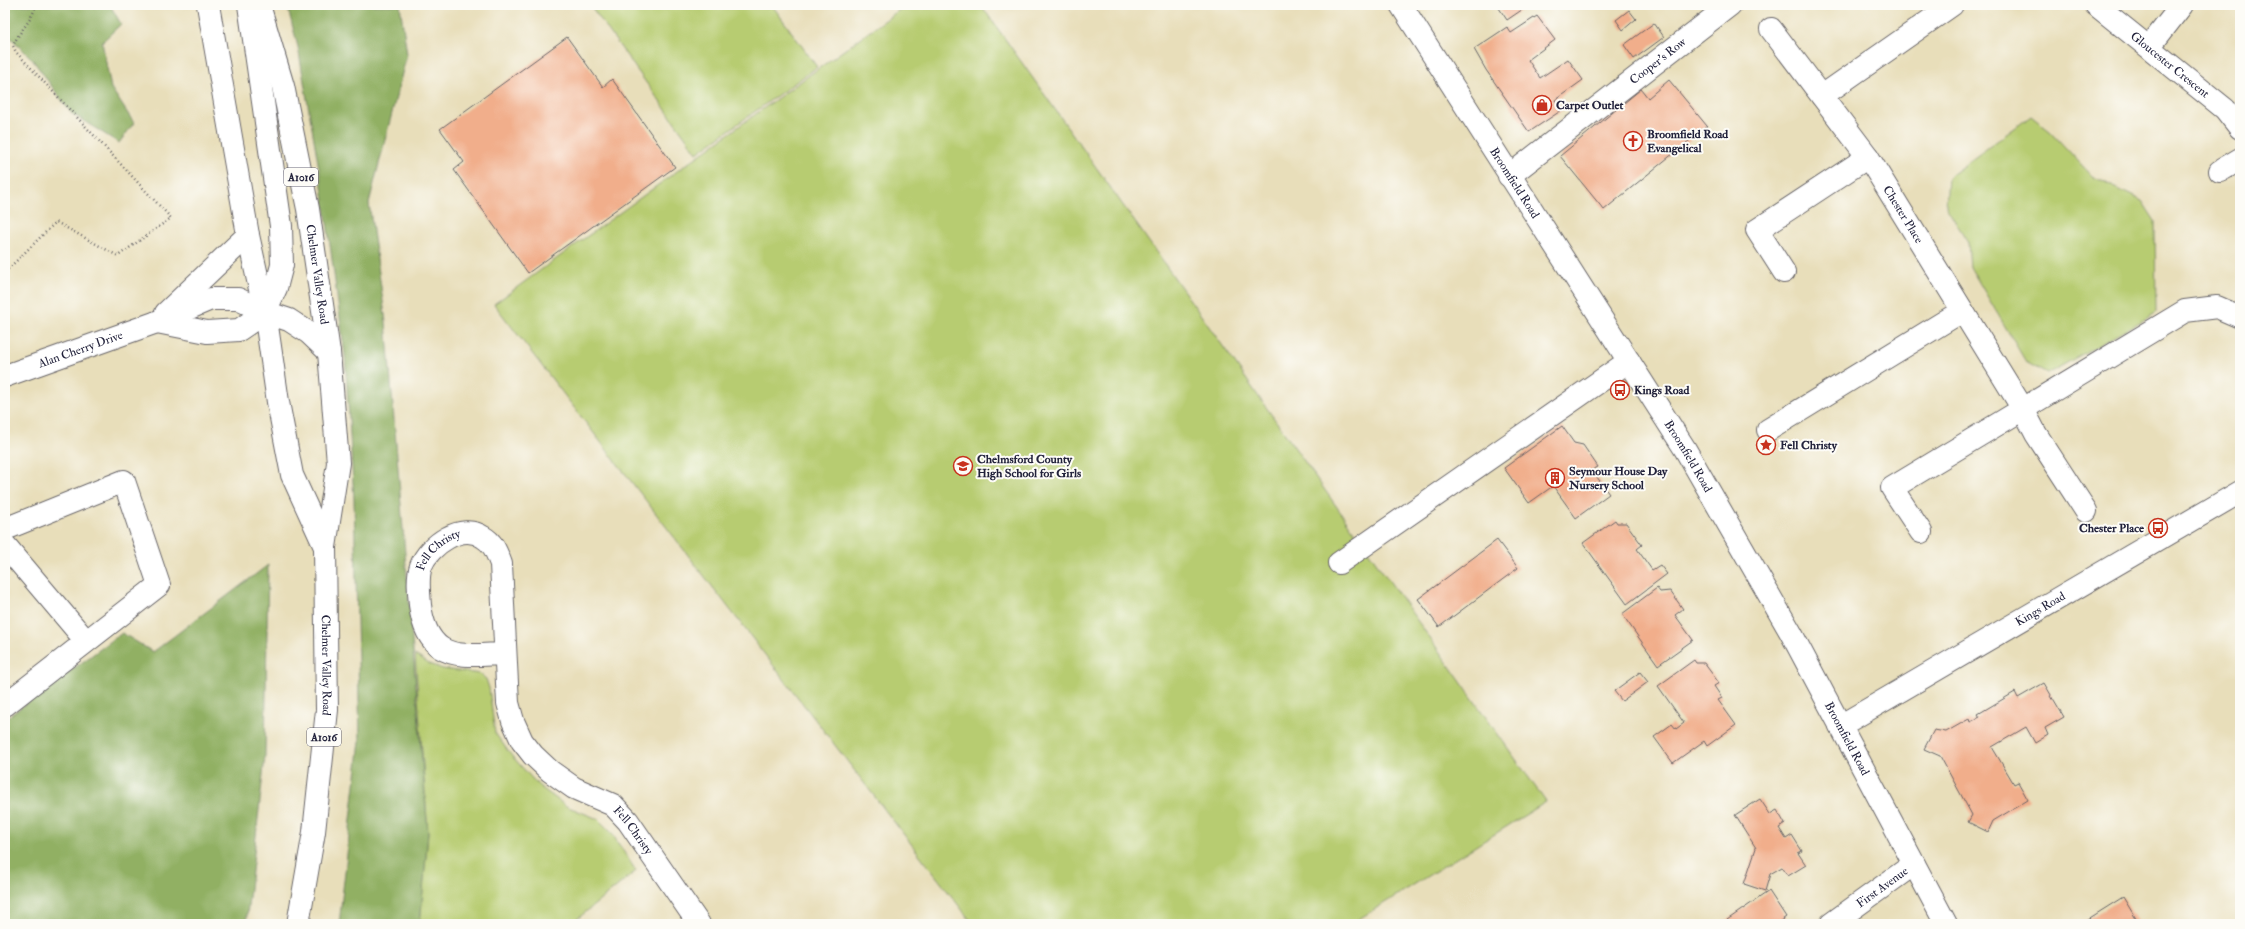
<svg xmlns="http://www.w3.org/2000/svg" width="2245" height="929" font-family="'IM FELL Double Pica',serif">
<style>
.green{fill:#b7cc71;stroke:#6c7756}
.forest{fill:#91b063;stroke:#5a694f}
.building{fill:#f1ae8b}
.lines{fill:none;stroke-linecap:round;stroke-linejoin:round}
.minor-casing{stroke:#676467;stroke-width:24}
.major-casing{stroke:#676467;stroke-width:24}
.path{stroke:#676467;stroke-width:2.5;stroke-dasharray:1 3;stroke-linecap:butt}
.minor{stroke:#fff;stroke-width:22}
.major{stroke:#fff;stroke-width:22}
.labels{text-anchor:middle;stroke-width:4;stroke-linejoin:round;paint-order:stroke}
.shield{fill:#fdfcf7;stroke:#646373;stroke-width:1}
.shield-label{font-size:11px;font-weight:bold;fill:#22223b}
.street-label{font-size:12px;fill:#22223b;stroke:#fdfcf7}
.poi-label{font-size:12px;font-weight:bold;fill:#22223b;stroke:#fdfcf7;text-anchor:start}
</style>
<rect width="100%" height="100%" fill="#fdfcf7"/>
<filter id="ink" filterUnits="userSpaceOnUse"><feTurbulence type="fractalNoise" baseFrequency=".025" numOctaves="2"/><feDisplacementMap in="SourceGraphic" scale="8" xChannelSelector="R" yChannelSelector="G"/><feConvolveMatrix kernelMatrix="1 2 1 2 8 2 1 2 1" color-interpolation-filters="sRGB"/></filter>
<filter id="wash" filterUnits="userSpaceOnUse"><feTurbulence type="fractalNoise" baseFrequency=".012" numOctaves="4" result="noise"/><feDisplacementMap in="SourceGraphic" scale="16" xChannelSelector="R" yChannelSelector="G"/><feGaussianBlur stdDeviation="0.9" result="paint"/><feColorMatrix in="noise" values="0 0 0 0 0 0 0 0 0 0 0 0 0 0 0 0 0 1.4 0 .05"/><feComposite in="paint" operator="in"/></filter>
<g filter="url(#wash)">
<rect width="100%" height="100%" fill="#e8deba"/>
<g class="green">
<polygon points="590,5 772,5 817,67 697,153"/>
<polygon points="906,5 981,5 1546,802 1351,924 973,924 494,304"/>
<polygon points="2031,116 2051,132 2092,176 2142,201 2155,221 2156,313 2047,374 2026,362 1970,267 1968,242 1946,207 1948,177"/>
<polygon points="415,655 429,664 443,669 480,674 486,679 489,688 495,733 511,755 539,786 566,806 598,819 611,832 636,871 571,924 420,924 428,833"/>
</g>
<g class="forest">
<polygon points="5,5 110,5 121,24 102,42 111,88 134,123 119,143 71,113 32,59 5,32"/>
<polygon points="287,5 400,5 407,54 369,203 386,322 428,833 420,924 339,924 360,741 354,500 345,355 322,186 298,47"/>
<polygon points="268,565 265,757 246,924 5,924 5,719 122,633 153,652"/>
</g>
<g id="blocks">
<g class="building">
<polygon points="1497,5 1529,5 1507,20"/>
<polygon points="1629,10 1636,19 1623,30 1616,20"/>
<polygon points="1537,16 1555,40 1528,60 1540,78 1568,59 1583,80 1555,100 1562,110 1529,132 1486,70 1474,49 1507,27 1511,33"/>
<polygon points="1654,23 1664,37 1634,59 1624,45"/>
<polygon points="567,37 603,87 612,79 675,167 528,273 454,170 464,162 440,129"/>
<polygon points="1669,80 1707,126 1604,210 1560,156 1641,89 1648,98"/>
<polygon points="1562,426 1574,443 1583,445 1598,467 1592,470 1609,494 1576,518 1553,486 1529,503 1504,468"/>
<polygon points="1615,520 1617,523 1626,523 1642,545 1637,549 1652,570 1660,565 1667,574 1627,604 1583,543"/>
<polygon points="1497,540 1518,568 1439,627 1418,599"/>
<polygon points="1657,588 1660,592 1670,591 1683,609 1675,615 1693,640 1658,665 1622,614"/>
<polygon points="1694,660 1696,663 1704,663 1719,683 1714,686 1722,698 1718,700 1736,725 1707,746 1704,741 1673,763 1654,737 1672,724 1676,729 1684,723 1658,686"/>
<polygon points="1640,672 1648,682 1622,701 1614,691"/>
<polygon points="2044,683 2064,717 2045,728 2048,735 2035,743 2026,727 1992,747 2014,784 2018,782 2028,800 1993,821 1988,832 1968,822 1972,815 1940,756 1924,749 1934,730 1946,732 1969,719 1970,722 1980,717 1978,714 2015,692 2018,698"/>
<polygon points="1760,799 1770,814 1777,810 1785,824 1779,828 1786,839 1792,835 1802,851 1798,853 1806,865 1788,876 1782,867 1770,874 1765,891 1744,884 1756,848 1735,815"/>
<polygon points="1769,891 1786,917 1776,924 1730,924 1727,920"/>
<polygon points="2123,897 2138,922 2134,924 2087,924 2085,921"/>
</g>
</g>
</g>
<g filter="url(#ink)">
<use href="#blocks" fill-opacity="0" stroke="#676467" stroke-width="1"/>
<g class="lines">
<defs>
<g id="minor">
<path id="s1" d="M2096 5 2225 109 2240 128"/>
<path id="s2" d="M1771 29 1868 157 2023 409 2185 311 2217 307 2240 317"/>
<polyline points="2150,46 2182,5"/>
<polyline points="1822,96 1952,5"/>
<polyline points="2220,171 2240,159"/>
<path id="s3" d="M1509 176 1730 5"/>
<polyline points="1784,272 1757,230 1868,157"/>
<polyline points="166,313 248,235"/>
<polyline points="157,322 207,332 239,330 265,312 276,288 282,265 281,226 249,5"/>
<path id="s4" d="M5 376 157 322 211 299H238L265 312 289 320 309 333 329 352"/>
<polyline points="1768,430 1962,311"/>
<polyline points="5,529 124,481 159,585 5,705"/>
<polyline points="1921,532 1892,488 2023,409 2036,434 2086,511"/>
<polyline points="5,545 86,641"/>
<polyline points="1339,563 1629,361"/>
<path id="s5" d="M504 654C485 654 458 659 441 648 427 638 422 621 420 605 419 592 417 578 421 566 429 545 462 522 483 537 494 543 497 554 501 564L508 703 513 721 522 741 533 755 550 771 574 788 613 805 628 821 699 924"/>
<path id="s6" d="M1840 726 2240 492"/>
<path id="s7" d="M1831 924 1914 864"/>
</g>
<g id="major">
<polyline points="208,5 248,235 265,312 278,402 292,475 325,547"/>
<path id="s8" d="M259 5 283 86 308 209 329 352 338 463 325 547 327 710 314 832 298 924"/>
<path id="s9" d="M1401 5 1685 449 1791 633 1946 924"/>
</g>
</defs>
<use href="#minor" class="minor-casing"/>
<use href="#major" class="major-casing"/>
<path class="path" d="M5 272 56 222 118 256 171 218 16 52 13 46C20 29 31 23 36 5"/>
<use href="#minor" class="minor"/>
<use href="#major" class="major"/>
</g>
</g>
<defs>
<symbol id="shop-ring" viewBox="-11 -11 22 22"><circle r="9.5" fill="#fdfcf7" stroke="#c8321e" stroke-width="1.5"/><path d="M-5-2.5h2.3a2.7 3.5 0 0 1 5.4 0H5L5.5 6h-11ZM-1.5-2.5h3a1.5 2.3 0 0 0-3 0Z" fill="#c8321e"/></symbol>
<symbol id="church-ring" viewBox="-11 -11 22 22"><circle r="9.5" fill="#fdfcf7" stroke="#c8321e" stroke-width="1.5"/><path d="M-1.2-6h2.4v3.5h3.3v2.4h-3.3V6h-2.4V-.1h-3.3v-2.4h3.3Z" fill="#c8321e"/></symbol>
<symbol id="bus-ring" viewBox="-11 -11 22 22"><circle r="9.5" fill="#fdfcf7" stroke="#c8321e" stroke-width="1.5"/><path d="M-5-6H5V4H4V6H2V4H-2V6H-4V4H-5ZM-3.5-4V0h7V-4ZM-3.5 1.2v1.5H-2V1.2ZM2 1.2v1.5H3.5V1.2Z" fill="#c8321e"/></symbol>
<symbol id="sight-ring" viewBox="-11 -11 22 22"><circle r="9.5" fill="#fdfcf7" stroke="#c8321e" stroke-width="1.5"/><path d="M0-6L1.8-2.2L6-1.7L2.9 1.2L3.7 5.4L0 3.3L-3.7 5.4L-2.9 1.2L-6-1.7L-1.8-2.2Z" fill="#c8321e"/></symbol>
<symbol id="school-ring" viewBox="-11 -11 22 22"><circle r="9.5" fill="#fdfcf7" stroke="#c8321e" stroke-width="1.5"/><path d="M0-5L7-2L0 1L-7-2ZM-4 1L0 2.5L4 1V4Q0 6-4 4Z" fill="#c8321e"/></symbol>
<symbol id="building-ring" viewBox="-11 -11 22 22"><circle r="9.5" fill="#fdfcf7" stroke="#c8321e" stroke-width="1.5"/><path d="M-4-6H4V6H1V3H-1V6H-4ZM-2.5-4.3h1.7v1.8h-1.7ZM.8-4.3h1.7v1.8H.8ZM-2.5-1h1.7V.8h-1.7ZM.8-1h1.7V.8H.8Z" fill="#c8321e"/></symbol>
</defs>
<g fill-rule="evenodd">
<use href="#shop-ring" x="1531" y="94" width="22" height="22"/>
<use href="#church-ring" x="1622" y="130" width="22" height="22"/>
<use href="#bus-ring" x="1609" y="379" width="22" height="22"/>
<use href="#sight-ring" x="1755" y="434" width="22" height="22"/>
<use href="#school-ring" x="952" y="455" width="22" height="22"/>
<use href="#building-ring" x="1544" y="467" width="22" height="22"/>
<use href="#bus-ring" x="2147" y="517" width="22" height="22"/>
</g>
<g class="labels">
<g class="shield">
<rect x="284" y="168" width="34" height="18" rx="3"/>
<rect x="307" y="728" width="34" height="18" rx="3"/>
</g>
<g class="shield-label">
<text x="301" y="181">A1016</text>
<text x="324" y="741">A1016</text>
</g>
<g class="street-label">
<text dy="4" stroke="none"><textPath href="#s3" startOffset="188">Cooper's Row</textPath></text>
<text dy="4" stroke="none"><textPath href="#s1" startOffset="95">Gloucester Crescent</textPath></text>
<text dy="4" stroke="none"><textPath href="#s9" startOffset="211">Broomfield Road</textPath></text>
<text dy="4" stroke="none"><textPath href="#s2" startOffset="228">Chester Place</textPath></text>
<text dy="4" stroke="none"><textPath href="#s8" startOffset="276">Chelmer Valley Road</textPath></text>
<text dy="4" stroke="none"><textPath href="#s4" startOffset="80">Alan Cherry Drive</textPath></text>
<text dy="4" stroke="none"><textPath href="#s9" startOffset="535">Broomfield Road</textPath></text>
<text dy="4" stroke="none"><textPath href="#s5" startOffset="177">Fell Christy</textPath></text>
<text dy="4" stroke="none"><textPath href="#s6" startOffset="232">Kings Road</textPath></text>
<text dy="4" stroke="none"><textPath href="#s8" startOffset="669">Chelmer Valley Road</textPath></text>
<text dy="4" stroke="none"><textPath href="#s9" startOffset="859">Broomfield Road</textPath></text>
<text dy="4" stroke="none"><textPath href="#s5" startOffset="588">Fell Christy</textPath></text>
<text dy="4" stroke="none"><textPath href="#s7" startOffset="63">First Avenue</textPath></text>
</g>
<g class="poi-label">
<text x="1556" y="109">Carpet Outlet</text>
<text x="1647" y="138">Broomfield Road<tspan x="1647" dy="14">Evangelical</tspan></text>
<text x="1634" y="394">Kings Road</text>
<text x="1780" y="449">Fell Christy</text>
<text x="977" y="463">Chelmsford County<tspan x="977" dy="14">High School for Girls</tspan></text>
<text x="1569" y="475">Seymour House Day<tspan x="1569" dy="14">Nursery School</tspan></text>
<text x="2144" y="532" text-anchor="end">Chester Place</text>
</g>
</g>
<rect width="2245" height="929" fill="none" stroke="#fdfcf7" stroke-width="20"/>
</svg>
